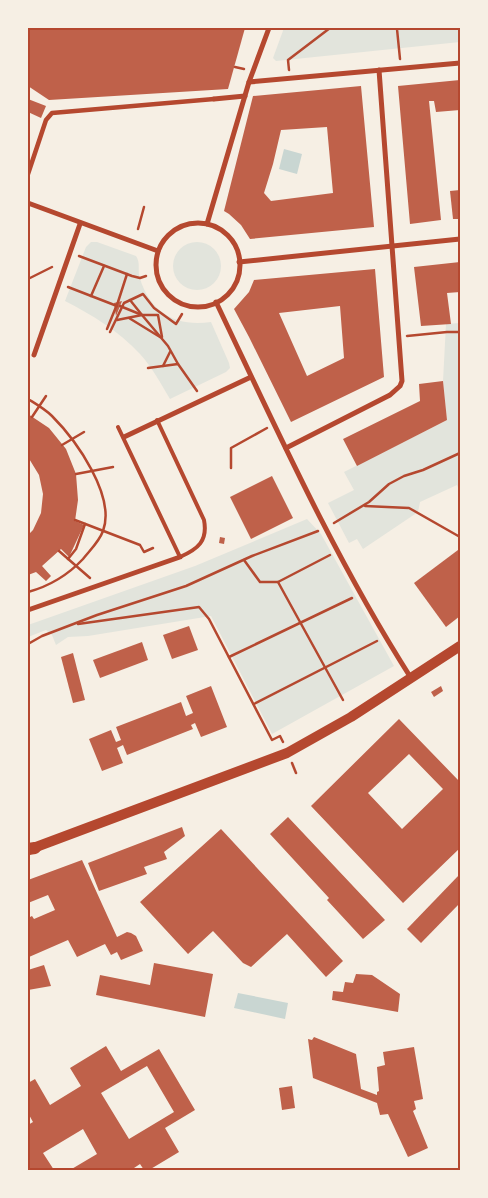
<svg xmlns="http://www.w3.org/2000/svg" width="488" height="1198" font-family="'Nunito Sans',sans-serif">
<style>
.green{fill:#e2e4dc}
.water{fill:#c9d6d2}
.building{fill:#bf614a;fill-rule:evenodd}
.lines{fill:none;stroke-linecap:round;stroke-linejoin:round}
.path{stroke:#b5482f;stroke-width:2.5}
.service{stroke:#b5482f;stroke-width:4}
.pedestrian{stroke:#b5482f;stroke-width:4.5}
.minor{stroke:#b5482f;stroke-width:5}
.secondary{stroke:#b5482f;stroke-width:10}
.primary{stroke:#b5482f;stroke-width:12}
.neatline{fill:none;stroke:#b5482f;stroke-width:2}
</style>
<rect width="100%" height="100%" fill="#f6efe4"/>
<g class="green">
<polygon points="284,28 460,28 460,42 276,61 273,58"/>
<circle cx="197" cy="266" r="24"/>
<path d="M91 242H97L136 256C141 263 137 271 140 279 151 313 176 327 211 322L229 363 230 368 226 372 170 399C161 384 152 367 140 354 119 331 92 315 65 301L86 247Z"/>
<polygon points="460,323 460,492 457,485 420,502 418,512 363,549 357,539 349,543 328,503 354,490 344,472 447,420 443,381 446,324"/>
<polygon points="307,519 321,534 394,666 272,734 211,616 88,636 68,637 56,645 52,635 46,630 28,637 28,625 195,566"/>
</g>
<g class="water">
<polygon points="284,149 302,154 297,174 279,169"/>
<polygon points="238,993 288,1003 285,1019 234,1008"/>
</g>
<g class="building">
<polygon points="28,28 245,28 228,89 49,100 28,86"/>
<polygon points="460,80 460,110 436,112 434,101 429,101 441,220 410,224 398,86"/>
<path d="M361 86 374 227 250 239 241 225 229 214 224 211 253 96ZM327 127 333 193 271 201 264 193 273 164 281 130Z"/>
<polygon points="28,99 46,106 41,118 28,112"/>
<polygon points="460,190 460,219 453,219 450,191"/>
<polygon points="460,262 460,292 447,293 451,324 421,326 414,267"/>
<path d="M375 269 384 377 291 422 249 337 234 309 249 292 254 280ZM340 306 344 358 307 376 279 313Z"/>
<polygon points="122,301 116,316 114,303"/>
<polygon points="443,381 447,420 357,466 343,439 420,401 419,384"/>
<polygon points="28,414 49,428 66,449 76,474 78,500 75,521 84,525 69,557 61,549 42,566 51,576 46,581 36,572 28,575 28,535 33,530 41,513 43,494 39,475 28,457"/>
<polygon points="272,476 293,518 251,539 230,497"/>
<polygon points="220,537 225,538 224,544 219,543"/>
<polygon points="458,550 460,553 460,616 446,627 414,583"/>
<polygon points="189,626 198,650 172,659 163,635"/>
<polygon points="142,642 148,660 100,678 93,660"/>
<polygon points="73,653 85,700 73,703 61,657"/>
<polygon points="211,686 227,727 201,737 195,723 191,725 193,729 127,755 123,745 117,748 123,763 102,771 89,739 111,730 116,742 121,740 116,727 181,702 186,716 193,713 186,696"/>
<polygon points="441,686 443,691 434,697 431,692"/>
<path d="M399 719 460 782V848L403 903 311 806ZM409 754 443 789 402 829 368 793Z"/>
<polygon points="288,817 385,920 363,939 327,900 329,898 270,834"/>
<polygon points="182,827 185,836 164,852 167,859 144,867 147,874 99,891 88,863"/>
<polygon points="221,829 343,961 326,977 287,934 251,967 243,963 213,931 188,954 140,902"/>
<polygon points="82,860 117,937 127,932 131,933 136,936 143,951 121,960 117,952 111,955 105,944 77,957 68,940 29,957 28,954 28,918 32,916 34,919 55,910 48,895 28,903 28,880"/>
<polygon points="460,874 460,903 421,943 407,929"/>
<polygon points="154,963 213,974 205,1017 96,995 100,975 150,985"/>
<polygon points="44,965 51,986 28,990 28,970"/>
<polygon points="356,974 372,975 400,994 398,1012 332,1000 333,991 343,992 345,982 353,983"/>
<polygon points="314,1037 356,1054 361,1089 377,1095 377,1092 379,1091 377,1067 385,1065 383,1052 414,1047 423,1099 414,1101 416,1109 413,1111 428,1148 408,1157 388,1114 380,1115 377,1103 313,1078 308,1039 312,1040"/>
<path d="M106 1046 121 1071 159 1049 195 1110 165 1128 179 1152 149 1170H144L140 1164 134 1168 135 1170H70L97 1154 83 1129 43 1153 54 1170H28V1125L33 1122 28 1113V1083L35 1079 50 1105 81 1086 70 1068ZM147 1066 174 1112 129 1139 101 1093Z"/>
<polygon points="292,1086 295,1108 282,1110 279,1088"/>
</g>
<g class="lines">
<g class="path">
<polyline points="400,59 397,29 403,28"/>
<polyline points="235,67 244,69"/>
<polyline points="289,70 288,60 330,28"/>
<polyline points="138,229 144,207"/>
<polyline points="79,256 132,276 140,278 146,276"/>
<polyline points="28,279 52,267"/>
<polyline points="68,287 117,306"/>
<polyline points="91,296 104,266"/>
<polyline points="120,306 142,315 168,346 178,364"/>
<polyline points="143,315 157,315"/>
<polyline points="158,315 162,337"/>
<polyline points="129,318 160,337"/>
<polyline points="117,320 142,315 130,300"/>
<polyline points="107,329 118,302 127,274"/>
<polyline points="110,332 124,303 143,294 154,308 176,324 182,314"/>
<polyline points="407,336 447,332 460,332"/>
<polyline points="163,366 170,352"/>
<polyline points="148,368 178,364 197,391"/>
<path d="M28 399C36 404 45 409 52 416 76 440 116 496 103 531 99 542 90 550 83 559 67 576 50 586 28 592"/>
<polyline points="32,417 46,396"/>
<polyline points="62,445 84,432"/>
<polyline points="231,468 231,448 267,428"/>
<polyline points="76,474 113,467"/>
<polyline points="365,506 409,508 460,537"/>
<polyline points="75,520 140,545 144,552 153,548"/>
<polyline points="334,523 369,502 389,484 404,476 423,470 460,453"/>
<polyline points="59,551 90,578"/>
<polyline points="330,555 278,582 343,700"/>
<polyline points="68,559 76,549 85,524"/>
<polyline points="244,560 260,582 278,582"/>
<polyline points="78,624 199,607 209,619 272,740 280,736 283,742"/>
<polyline points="28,644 42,636 97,615 186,586 252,556 318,531"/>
<polyline points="229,657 352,598"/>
<polyline points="254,704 377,641"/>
<polyline points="292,763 296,773"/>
</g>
<path class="service" d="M118 427 180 557C198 549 208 541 204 520L157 420"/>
<polyline class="pedestrian" points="28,174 46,120 52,113 214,99"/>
<g class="minor">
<polyline points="249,82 460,63"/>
<polyline points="214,99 245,96"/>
<polyline points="28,203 158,251"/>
<circle cx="198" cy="265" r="42"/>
<polyline points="207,224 249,82 269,28"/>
<polyline points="239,262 460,239"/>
<path d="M216 302C277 430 335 559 411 678"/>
<polyline points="34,355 80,224"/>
<polyline points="124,437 251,377"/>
<polyline points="286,448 390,395 400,386 402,381 379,70"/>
<polyline points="28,610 180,557"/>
</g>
<polyline class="secondary" points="28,850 287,753 351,717 460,646"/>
<polyline class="primary" points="28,849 35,848"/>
</g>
<rect width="488" height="1198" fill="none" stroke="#f6efe4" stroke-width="58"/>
<rect x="29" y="29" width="430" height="1140" class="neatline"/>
</svg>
